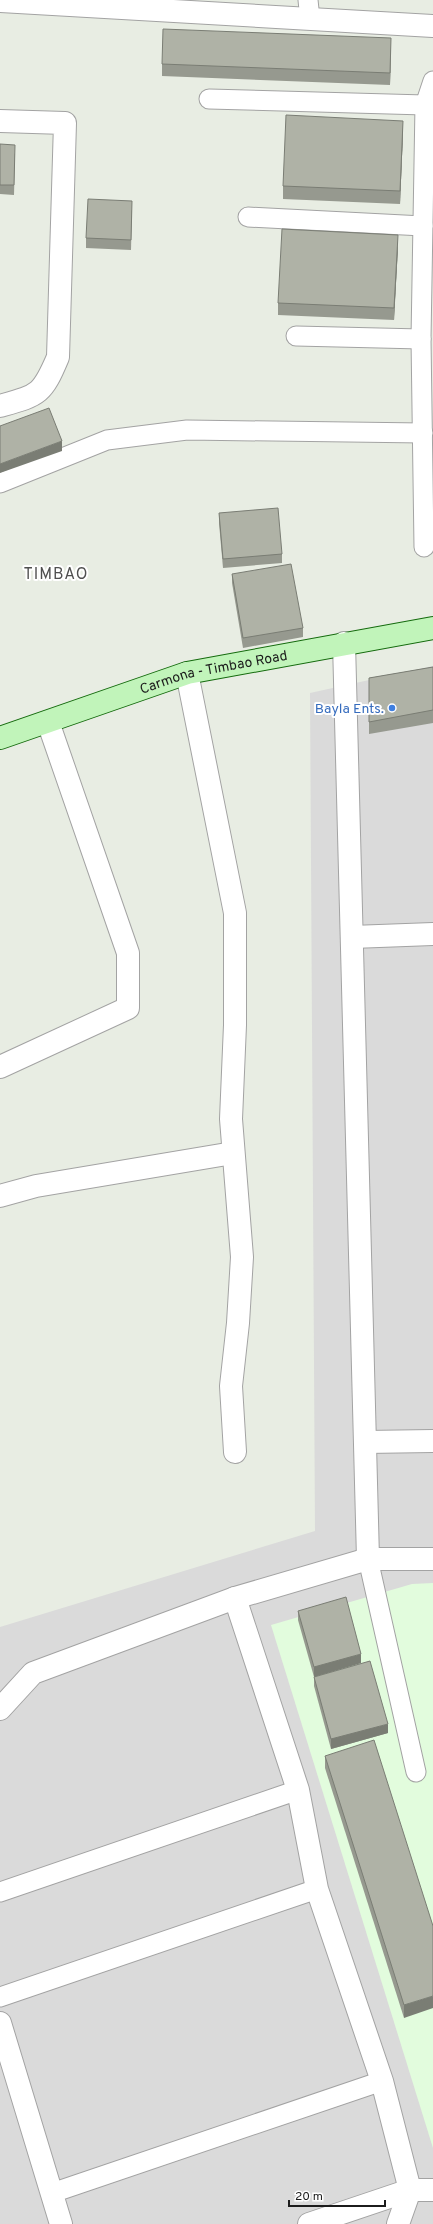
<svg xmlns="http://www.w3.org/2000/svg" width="433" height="2224" font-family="Overpass,sans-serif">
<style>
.residential{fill:#dadada}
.education{fill:#e2fcdd}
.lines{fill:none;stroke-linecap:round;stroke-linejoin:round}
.lane-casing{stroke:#a3a3a3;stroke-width:21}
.street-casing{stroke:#a3a3a3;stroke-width:24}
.secondary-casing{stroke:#146a0d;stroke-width:24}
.lane{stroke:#fff;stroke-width:19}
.street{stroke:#fff;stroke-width:22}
.secondary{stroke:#c1f4ba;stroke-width:22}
.wall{fill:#96998f}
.shaded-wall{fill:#7a7d74}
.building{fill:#afb2a6;stroke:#7a7d74}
.shop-dot{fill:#3f7fe0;stroke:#fff;stroke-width:1.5}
.labels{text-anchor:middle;stroke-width:4;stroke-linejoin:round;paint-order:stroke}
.street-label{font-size:14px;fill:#1c1c1c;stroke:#fff}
.shop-label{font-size:14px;fill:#366cbe;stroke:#fff;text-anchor:end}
.quarter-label{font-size:16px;letter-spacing:1px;fill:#4f4f4f;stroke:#fff}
</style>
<rect width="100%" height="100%" fill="#e8ede3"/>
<polygon class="residential" points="433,666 433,2224 0,2224 0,1627 315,1531 310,693"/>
<polygon class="education" points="433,1583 433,2148 271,1625 412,1584"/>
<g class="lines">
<defs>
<g id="lane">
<polyline points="308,0 310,19"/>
<polyline points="209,99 425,105"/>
<polyline points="248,217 423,226"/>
<polyline points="296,336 421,339"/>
<polyline points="0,483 107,440 187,430 423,433"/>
<polyline points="424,547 421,339 425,105 433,81"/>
<polyline points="368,1559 416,1772"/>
<polyline points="0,1892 298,1790"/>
<polyline points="0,1997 317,1889"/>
<polyline points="52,2193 382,2081"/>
</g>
<g id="street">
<polyline points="0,1 433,26"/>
<path d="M0 121 65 123 58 357C42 395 39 395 0 406"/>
<polyline points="344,643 368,1559"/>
<polyline points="187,673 235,913 235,1025 231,1119 242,1257 238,1323 231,1386 235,1452"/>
<polyline points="352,937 433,934"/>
<polyline points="0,1067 128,1008 128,953 48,722"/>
<polyline points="0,1196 36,1186 233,1153"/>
<polyline points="365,1442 433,1441"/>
<polyline points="235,1598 298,1790 317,1889 382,2081 410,2190 398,2224"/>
<polyline points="0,1709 33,1673 235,1598 368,1559 433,1559"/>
<polyline points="0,2023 61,2224"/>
<polyline points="309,2224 410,2190 433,2190"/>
</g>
<g id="secondary">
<path id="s1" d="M0 738 187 673 433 628"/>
</g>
</defs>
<use href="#lane" class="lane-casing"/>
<use href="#street" class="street-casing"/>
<use href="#secondary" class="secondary-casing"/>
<use href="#lane" class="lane"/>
<use href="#street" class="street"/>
<use href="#secondary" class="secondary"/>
</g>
<g class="wall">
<polygon points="391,50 390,85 162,76 162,64"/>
<polygon points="403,133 400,204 283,199 283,186"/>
<polygon points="0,144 15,154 14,195 0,194"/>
<polygon points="132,210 131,250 86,248 86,238"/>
<polygon points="398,247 394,320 278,315 278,303"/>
<polygon points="219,513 282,554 282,563 223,568 219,523"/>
<polygon points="232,574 303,628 303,637 243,648 232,583"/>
<polygon points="433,667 433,723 369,734 369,678"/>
<polygon points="298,1611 361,1663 314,1677 298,1620"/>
<polygon points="314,1677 388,1733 331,1749 314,1686"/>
<polygon points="325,1756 433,1926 404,2018 325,1768"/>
</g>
<g class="shaded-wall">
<polygon points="391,38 391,50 390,85 390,73"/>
<polygon points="403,121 403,133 400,204 400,191"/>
<polygon points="398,235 398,247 394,320 394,308"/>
<polygon points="62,441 62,451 0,473 0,464"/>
<polygon points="361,1654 361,1663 314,1677 314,1667"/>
<polygon points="388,1724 388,1733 331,1749 331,1739"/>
<polygon points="433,1996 433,2008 404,2018 404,2005"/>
</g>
<g class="building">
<polygon points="163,29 391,38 390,73 162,64"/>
<polygon points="286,115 403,121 400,191 283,186"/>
<polygon points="0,144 15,145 14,185 0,185"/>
<polygon points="88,199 132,201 131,240 86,238"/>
<polygon points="282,229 398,235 394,308 278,303"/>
<polygon points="49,408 62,441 0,464 0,426"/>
<polygon points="278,508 282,554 223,559 219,513"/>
<polygon points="291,564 303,628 243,638 232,574"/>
<polygon points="433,667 433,710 369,722 369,678"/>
<polygon points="346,1597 361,1654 314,1667 298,1611"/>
<polygon points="370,1661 388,1724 331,1739 314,1677"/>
<polygon points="374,1740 433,1926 433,1996 404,2005 325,1756"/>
</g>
<circle class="shop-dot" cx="392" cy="708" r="4"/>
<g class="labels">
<g class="street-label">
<text dy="5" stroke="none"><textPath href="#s1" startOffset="224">Carmona - Timbao Road</textPath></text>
</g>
<g class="shop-label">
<text x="384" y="713">Bayla Ents.</text>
</g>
<g class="quarter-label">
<text x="56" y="579">TIMBAO</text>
</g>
</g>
<path d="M289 2200v6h96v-6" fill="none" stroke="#1c1c1c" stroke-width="2"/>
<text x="295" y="2200" font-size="12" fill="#1c1c1c" stroke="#ffffff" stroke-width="3" paint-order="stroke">20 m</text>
</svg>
